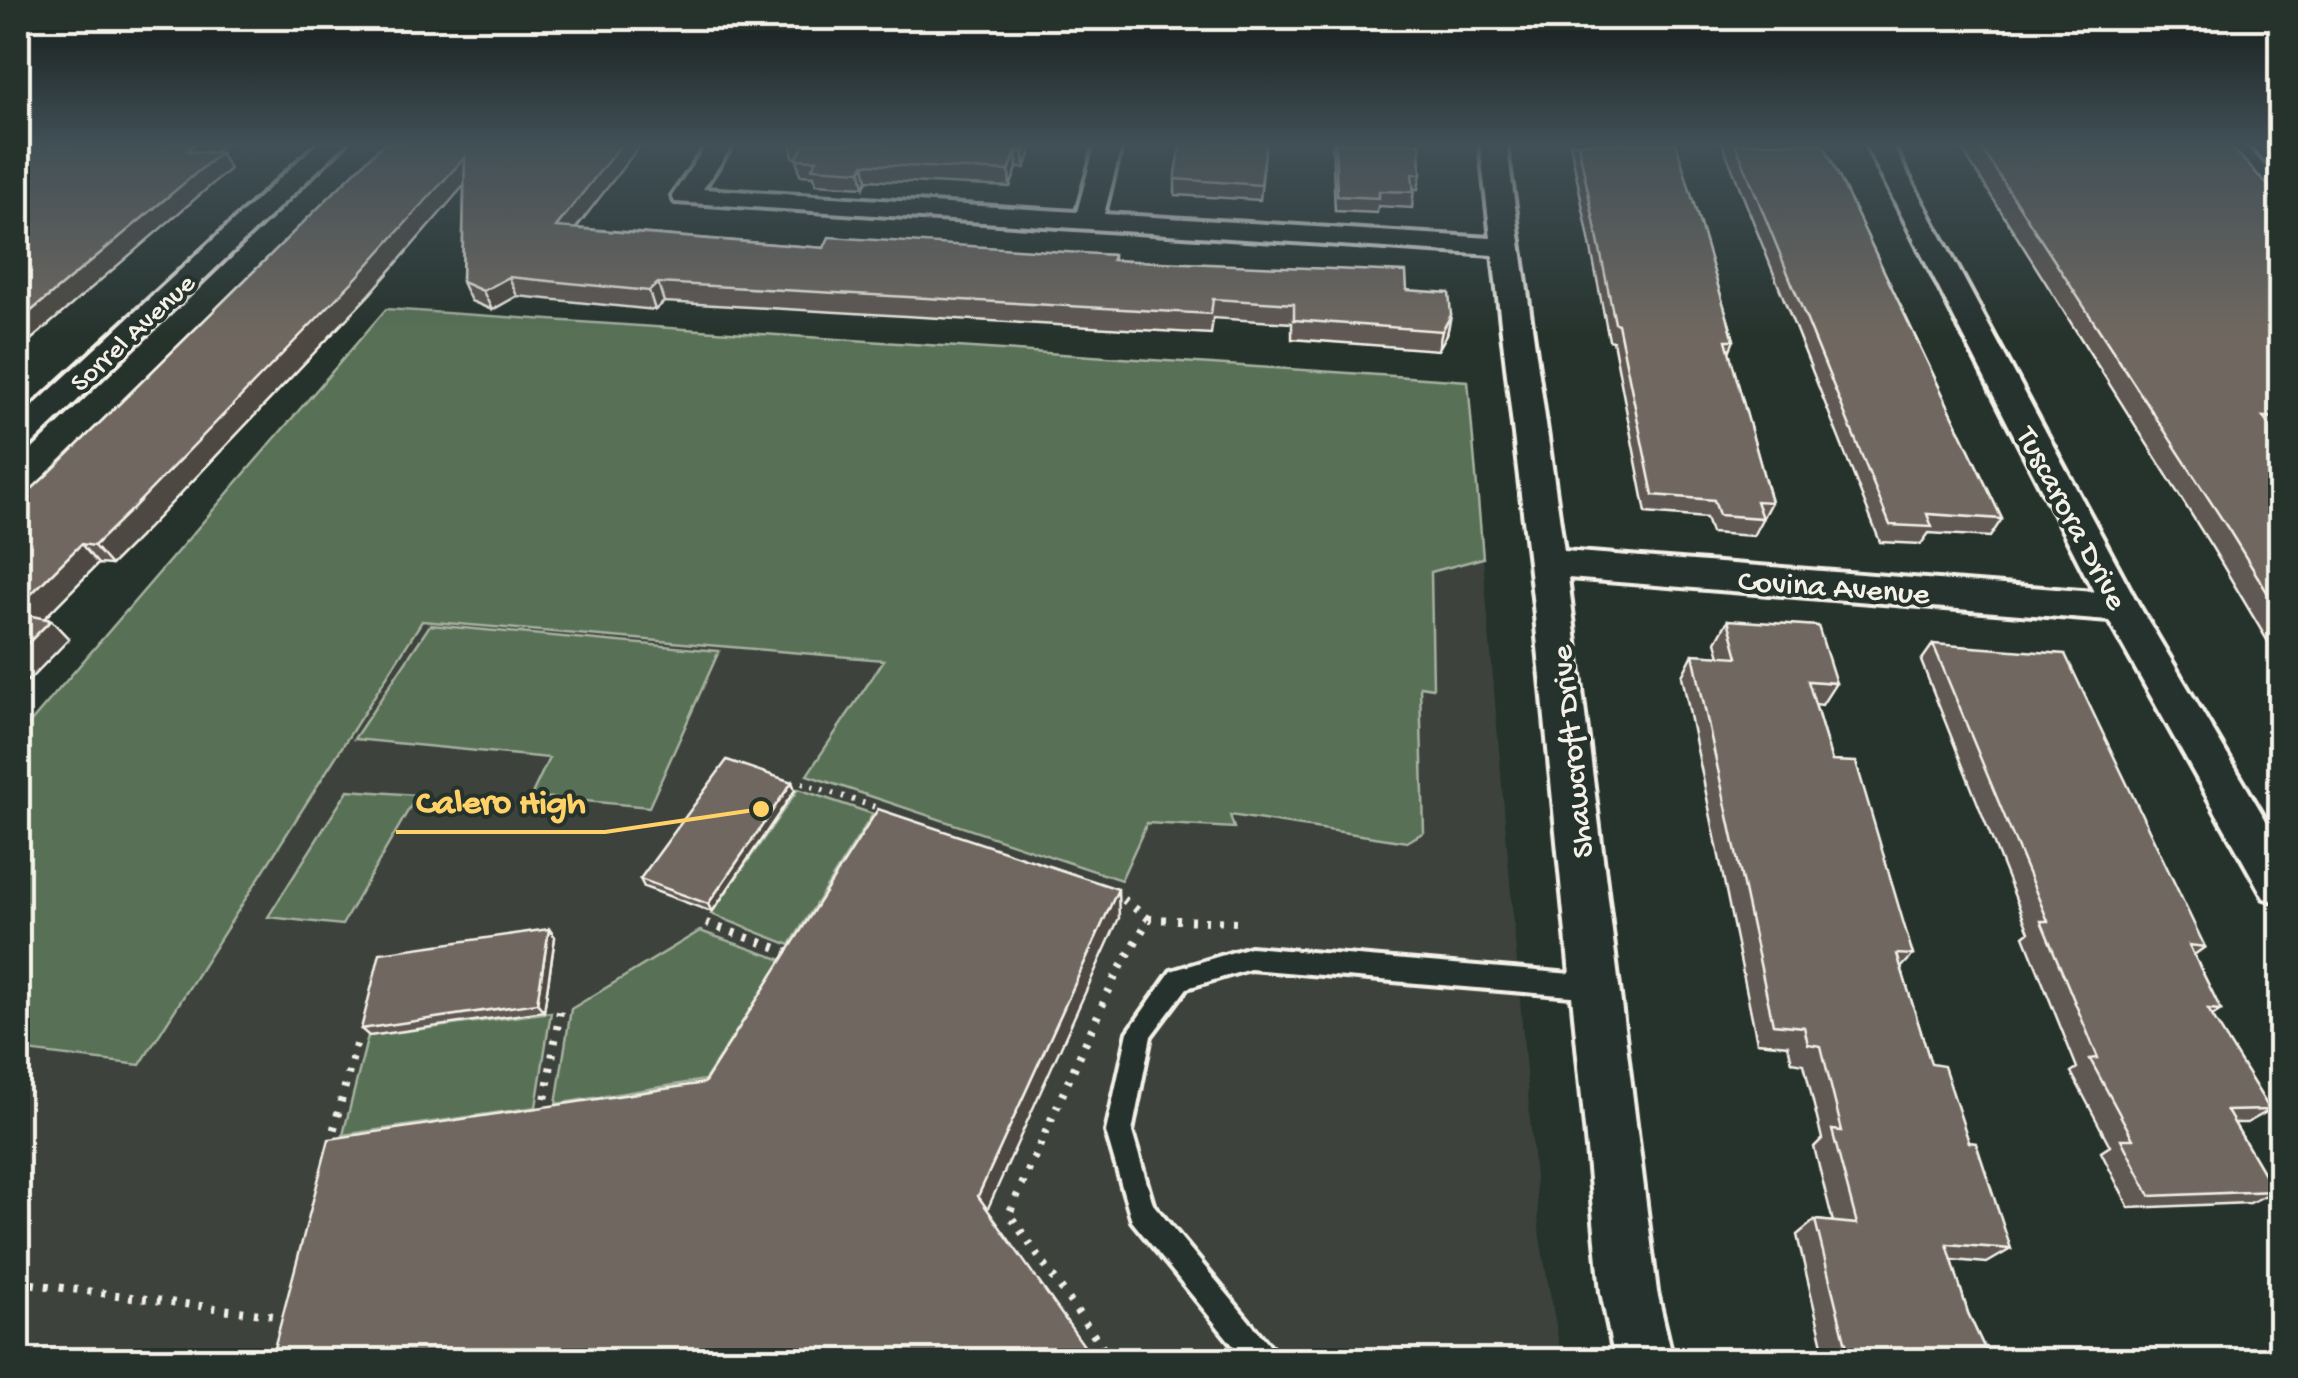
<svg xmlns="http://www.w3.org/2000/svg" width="2298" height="1378" font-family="'Gochi Hand',sans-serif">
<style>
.built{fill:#3c433c}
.green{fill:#597156;stroke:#a6b19f;stroke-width:2.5}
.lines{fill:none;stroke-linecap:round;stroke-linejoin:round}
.lane-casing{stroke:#f4f1e8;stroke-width:8}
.street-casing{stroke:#f4f1e8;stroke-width:8}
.path-far1{stroke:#f4f1e8;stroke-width:6;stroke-dasharray:2.5 8;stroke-linecap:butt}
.path{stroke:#f4f1e8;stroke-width:8;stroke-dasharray:4 10;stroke-linecap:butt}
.lane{fill:#26332d;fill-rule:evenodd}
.street{fill:#26332d;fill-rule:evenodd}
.wall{fill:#605953;stroke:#f4f1e8;stroke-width:2.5}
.shaded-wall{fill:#4e4943;stroke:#f4f1e8;stroke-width:2.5}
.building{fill:#706860;stroke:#f4f1e8;stroke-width:2.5}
.labels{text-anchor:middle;stroke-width:8;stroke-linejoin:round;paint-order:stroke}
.far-street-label{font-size:28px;fill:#f4f1e8;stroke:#26332d}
.street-label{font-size:32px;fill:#f4f1e8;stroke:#26332d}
.leader{fill:none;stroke:#ffd166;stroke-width:4}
.callout-dot{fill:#ffd166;stroke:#26332d;stroke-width:4}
.callout-label{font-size:35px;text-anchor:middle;font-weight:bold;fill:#ffd166;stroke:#26332d;stroke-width:8;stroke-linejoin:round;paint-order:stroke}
</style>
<rect width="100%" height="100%" fill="#26332d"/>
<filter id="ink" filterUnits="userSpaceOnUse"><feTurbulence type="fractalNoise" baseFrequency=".01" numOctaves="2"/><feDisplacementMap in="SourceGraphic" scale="20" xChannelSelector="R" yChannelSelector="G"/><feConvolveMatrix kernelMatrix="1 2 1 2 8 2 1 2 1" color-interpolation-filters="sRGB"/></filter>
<g filter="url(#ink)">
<polygon class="built" points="386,309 1468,381 1540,1238 1562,1360 18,1360 18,737"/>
<g class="green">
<polygon points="386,309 1468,381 1483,558 1431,572 1433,688 1420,686 1424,832 1407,842 1230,815 1234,828 1147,823 1121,880 807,775 884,660 422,621 140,1065 18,1050 18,737"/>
<polygon points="430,625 719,651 649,807 531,796 549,758 354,739"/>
<polygon points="798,789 873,814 790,945 711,914"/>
<polygon points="348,790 417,795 342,925 268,917"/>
<polygon points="700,931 782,960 705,1080 556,1104 571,1009"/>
<polygon points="551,1012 536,1107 343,1135 368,1036"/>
</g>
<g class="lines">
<defs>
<polygon id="lane" points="1250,947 1595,976 1603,979 1607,987 1603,995 1595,998 1250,969 1187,988 1151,1036 1132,1132 1153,1204 1273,1350 1277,1360 1245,1360 1132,1221 1106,1132 1128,1032 1171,971"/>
<g id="street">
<polygon points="318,143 346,143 30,446 18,449 18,420"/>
<polygon points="708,143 734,143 703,189 1077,212 1096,143 1122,143 1104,214 1491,238 1480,143 1506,143 1564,551 2094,592 1865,143 1891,143 2138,604 2280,844 2280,903 2264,898 2109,621 1568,578 1657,1292 1673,1360 1615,1360 1601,1292 1534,606 1493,255 675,202 672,196"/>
<polygon points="2248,143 2276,143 2280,147 2280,169 2271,167"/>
</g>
</defs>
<use href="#lane" class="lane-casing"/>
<use href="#street" class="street-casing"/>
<polyline class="path-far1" points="802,783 878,808 882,815"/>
<g class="path">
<polyline points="1112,891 1149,919"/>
<polyline points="706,923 794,954"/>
<polyline points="543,1112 560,1011"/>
<polyline points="336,1142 332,1136 358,1037"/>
<polyline points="18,1282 291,1318"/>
<polyline points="1111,1360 1009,1214 1115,977 1149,919 1237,922"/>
</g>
<use href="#lane" class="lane"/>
<use href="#street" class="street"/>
</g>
<g class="wall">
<polygon points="384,143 650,143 641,144 576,228 824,248 1113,255 1113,260 1407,290 1451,315 1447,334 1438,350 1292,339 1292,323 1213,318 1211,334 664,302 655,310 517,296 492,310 471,301 462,282 464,185 370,294 147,529 111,565 98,564 44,618 51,620 69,639 28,681 18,680 18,502 49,473"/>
<polygon points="790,143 1034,143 1025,168 1017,168 1010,187 867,180 864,187 816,184 814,176 800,175 797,158 793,157"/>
<polygon points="1266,143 1260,200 1175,195 1175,179"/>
<polygon points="1332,143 1420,143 1421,174 1418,189 1414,189 1412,208 1378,206 1377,213 1335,211"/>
<polygon points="1570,143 1676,143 1734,340 1729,352 1771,502 1753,536 1711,533 1706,518 1646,513 1613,341 1609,340"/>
<polygon points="1722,143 1823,143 2002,519 1990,537 1929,533 1921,544 1880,542"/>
<polygon points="1958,143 2227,143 2280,198 2275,204 2280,209 2280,438 2277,437 2280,442 2280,662 2213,549"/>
<polygon points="1728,620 1836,683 1822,705 1815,704 1832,761 1913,955 1901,968 1931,1064 1969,1142 2011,1249 1987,1263 1952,1260 1968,1313 1990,1360 1828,1360 1825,1353 1797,1235 1815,1220 1833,1222 1814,1147 1822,1139 1804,1064 1792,1062 1788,1045 1757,1042 1682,676 1693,654 1720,656 1716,642"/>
<polygon points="1933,644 2205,947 2194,955 2221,1010 2212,1016 2270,1110 2247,1123 2234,1123 2274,1191 2250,1203 2129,1208 2101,1152 2110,1146 2071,1072 2077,1068 2024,936 2029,932 1921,661"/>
<polygon points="792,782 795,790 712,912 644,887 640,879"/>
<polygon points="549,929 555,937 544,1011 369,1036 361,1029"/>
<polygon points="2280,1307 2280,1348 2272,1310"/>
</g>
<g class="shaded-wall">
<polygon points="196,143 226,143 197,167 187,151"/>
<polygon points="622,143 641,144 563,245 556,227"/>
<polygon points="1027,143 1034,143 1025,168 1024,152"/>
<polygon points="1016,152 1017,168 1010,187 1009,171"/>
<polygon points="220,153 230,169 18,351 18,322"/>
<polygon points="465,157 473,175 370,294 147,529 111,565 94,546"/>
<polygon points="864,164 867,180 864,187 861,171"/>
<polygon points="509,277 517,296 492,310 483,291"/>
<polygon points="658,283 664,302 655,310 649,291"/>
<polygon points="1451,315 1447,334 1438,350 1442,331"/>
<polygon points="81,544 98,564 32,631 18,616 18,607"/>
<polygon points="51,620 69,639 28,681 18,671 18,653"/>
<polygon points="792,782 795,790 712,912 708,904"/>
<polygon points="1118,889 1119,918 984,1217 978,1196"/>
<polygon points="549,929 555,937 544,1011 537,1003"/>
</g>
<g class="building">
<polygon points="18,143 196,143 187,151 220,153 18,322"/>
<polygon points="384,143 622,143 556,227 824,248 829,237 1113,255 1112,260 1406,272 1407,290 1449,293 1451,315 1442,331 1294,320 1294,304 1213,299 1211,314 658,283 649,291 509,277 483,291 462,282 465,157 359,275 131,510 94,546 81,544 18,607 18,502 49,473"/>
<polygon points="805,143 1027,143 1024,152 1016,152 1009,171 864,164 861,171 812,168 817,160 796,159"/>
<polygon points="1181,143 1266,143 1261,185 1175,179"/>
<polygon points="1335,143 1420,143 1421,174 1412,174 1414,192 1379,191 1379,198 1337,196"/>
<polygon points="1578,143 1676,143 1734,340 1726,340 1771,502 1756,501 1762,518 1719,515 1714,500 1653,495 1618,324 1615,323"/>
<polygon points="1735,143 1823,143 2002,519 1927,514 1932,527 1890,525"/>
<polygon points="1978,143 2227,143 2280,198 2270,197 2280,209 2280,418 2263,417 2280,442 2280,613 2229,530"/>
<polygon points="18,613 51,620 18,653"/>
<polygon points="1728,620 1818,626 1836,683 1808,681 1832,761 1856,762 1913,955 1897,954 1931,1064 1944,1066 1969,1142 1976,1143 2011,1249 1947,1244 1968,1313 1990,1360 1853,1360 1845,1341 1815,1220 1857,1224 1832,1130 1842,1131 1821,1046 1808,1044 1804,1027 1773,1024 1693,654 1738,657"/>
<polygon points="1933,644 2065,654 2205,947 2189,945 2221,1010 2208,1009 2270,1110 2227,1111 2274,1191 2150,1196 2121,1139 2133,1139 2090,1059 2098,1058 2041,921 2048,921"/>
<polygon points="727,760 792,782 708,904 640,879"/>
<polygon points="878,809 1118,889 978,1196 1094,1360 271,1360 329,1139 704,1083"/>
<polygon points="549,929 537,1003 361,1029 380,953"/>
</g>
</g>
<linearGradient id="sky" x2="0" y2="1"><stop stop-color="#151c19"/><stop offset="0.43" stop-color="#415057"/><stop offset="1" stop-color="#415057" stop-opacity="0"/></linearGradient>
<rect width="2298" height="336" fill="url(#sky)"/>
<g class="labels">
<g class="far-street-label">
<text transform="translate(131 331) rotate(-43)" y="10">Sorrel Avenue</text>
</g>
<g class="street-label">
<text transform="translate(2074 517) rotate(62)" y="11">Tuscarora Drive</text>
<text transform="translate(1834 585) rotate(4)" y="11">Covina Avenue</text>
<text transform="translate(1570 752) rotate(-96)" y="11">Shawcroft Drive</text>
</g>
</g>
<path class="leader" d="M761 809L605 832H396"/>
<circle class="callout-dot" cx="761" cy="809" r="10"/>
<g class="callout-label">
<text x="501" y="812">Calero High</text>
</g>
<rect width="2298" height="1378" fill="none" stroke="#26332d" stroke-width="60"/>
<rect x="30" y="30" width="2238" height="1318" fill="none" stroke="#f4f1e8" stroke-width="4" filter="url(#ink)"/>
</svg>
